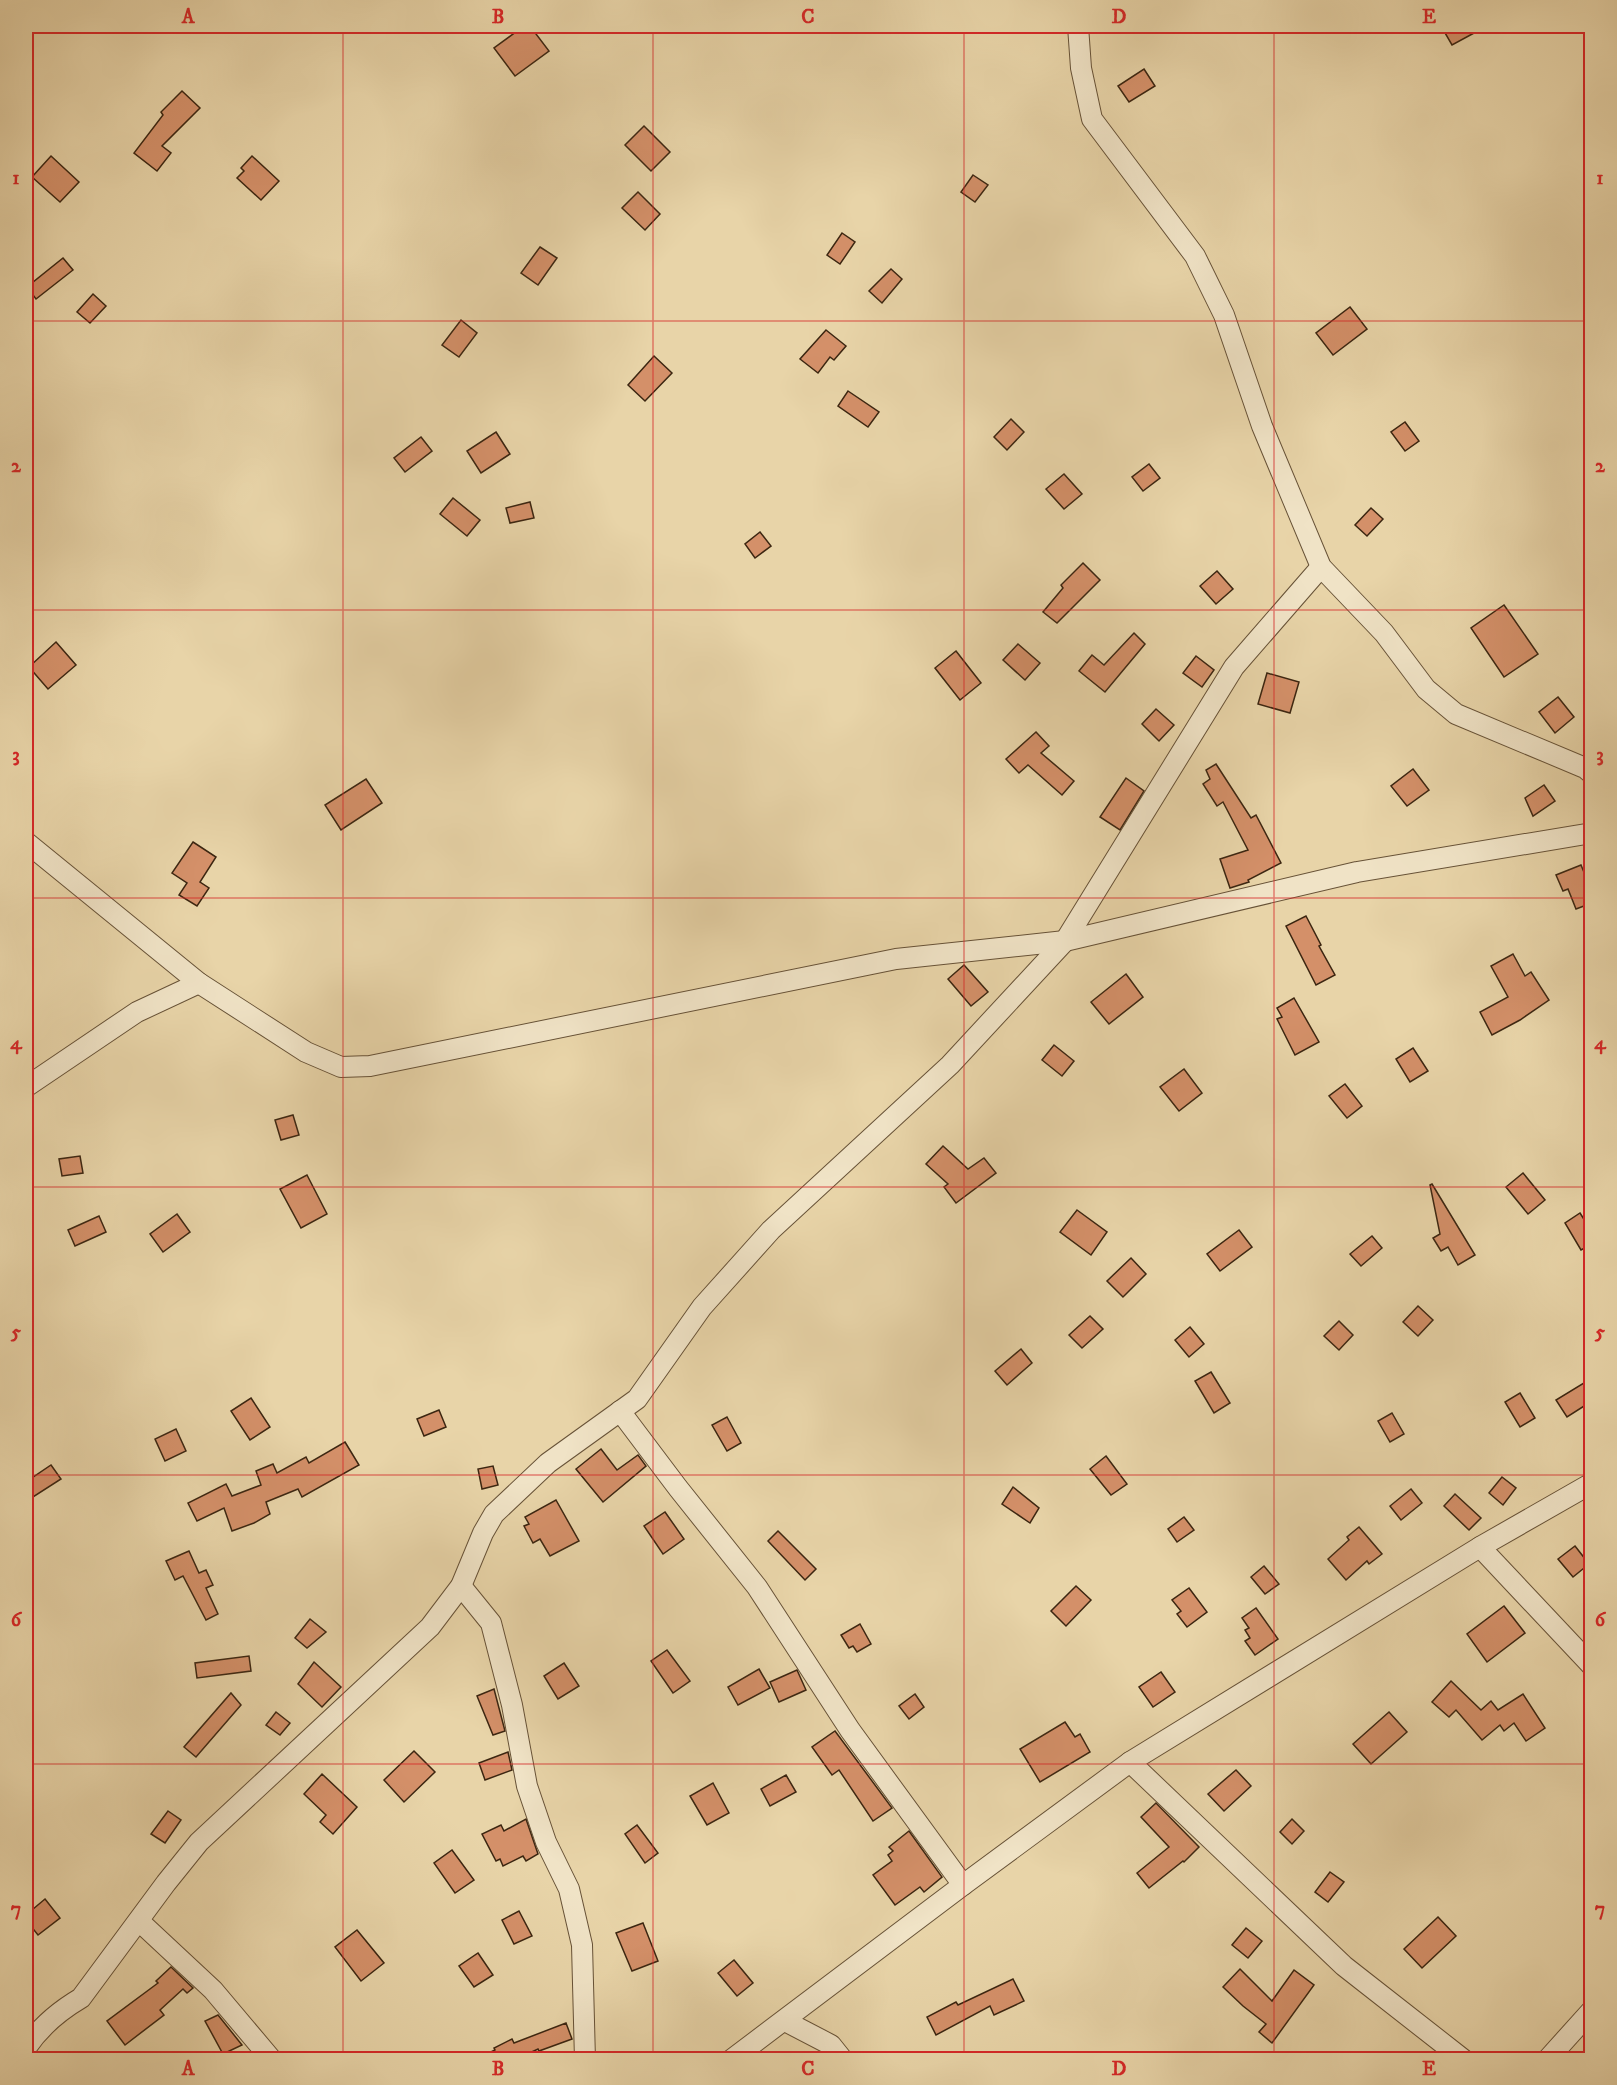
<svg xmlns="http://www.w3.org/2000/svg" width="1617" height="2085" font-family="'IM FELL DW Pica',serif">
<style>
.building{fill:#d49069;stroke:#3c2611;stroke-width:1.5}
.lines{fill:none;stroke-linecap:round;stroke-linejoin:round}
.minor-casing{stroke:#675237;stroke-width:22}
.minor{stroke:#f0e3c6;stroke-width:20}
.grid{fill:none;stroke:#d62828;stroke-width:1.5;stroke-opacity:0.55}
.neatline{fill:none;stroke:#d62828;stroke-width:2}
.grid-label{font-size:20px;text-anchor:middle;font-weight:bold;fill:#d62828}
</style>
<rect width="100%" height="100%" fill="#e8d4a8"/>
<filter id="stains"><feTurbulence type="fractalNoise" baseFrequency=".00333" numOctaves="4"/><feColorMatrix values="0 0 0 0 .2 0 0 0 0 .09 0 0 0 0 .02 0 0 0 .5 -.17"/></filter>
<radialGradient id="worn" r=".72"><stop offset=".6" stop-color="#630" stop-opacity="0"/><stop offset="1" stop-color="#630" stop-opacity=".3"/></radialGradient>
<g class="building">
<polygon points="524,26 530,26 549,51 515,76 494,48"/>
<polygon points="1441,26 1487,26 1452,45"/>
<polygon points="1144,69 1155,86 1129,102 1118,86"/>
<polygon points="182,91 200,108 162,146 171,153 157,171 134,153 163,115 161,112"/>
<polygon points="644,126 670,152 651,171 625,145"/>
<polygon points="51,156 79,182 60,202 32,177"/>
<polygon points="252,156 279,181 261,200 237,178 244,171 241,168"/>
<polygon points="973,175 988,185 975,202 961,192"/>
<polygon points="638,192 660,214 645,230 622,208"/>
<polygon points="842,233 855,242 840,264 827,255"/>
<polygon points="540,247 557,258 538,285 521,273"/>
<polygon points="63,258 73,270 36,299 27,287"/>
<polygon points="891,269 902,279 882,303 869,291"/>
<polygon points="93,294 106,306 90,323 77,312"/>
<polygon points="1350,307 1367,329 1333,355 1316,333"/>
<polygon points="461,320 477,333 459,357 442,345"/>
<polygon points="826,330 846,346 834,360 830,357 818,373 800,359"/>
<polygon points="654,356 672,373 645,401 628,385"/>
<polygon points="848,391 879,412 868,427 838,406"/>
<polygon points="1011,419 1024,432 1007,450 994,437"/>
<polygon points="1405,422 1419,441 1405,451 1391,432"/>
<polygon points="496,432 510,454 481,473 467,451"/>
<polygon points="421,437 432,451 405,472 394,458"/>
<polygon points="1149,464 1160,478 1143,491 1132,477"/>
<polygon points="1064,474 1082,494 1064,509 1046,489"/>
<polygon points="453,498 480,520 467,536 440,514"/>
<polygon points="530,502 534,518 510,523 506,508"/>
<polygon points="1371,508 1383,519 1367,536 1355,525"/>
<polygon points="760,532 771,546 755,558 745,544"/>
<polygon points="1083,563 1100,580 1057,623 1043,612 1063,588 1061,585"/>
<polygon points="1217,571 1233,589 1216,604 1200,586"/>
<polygon points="1504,605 1538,654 1504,677 1471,628"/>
<polygon points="1134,633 1145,644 1105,692 1079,671 1092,655 1104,665"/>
<polygon points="56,642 76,665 48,689 29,667"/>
<polygon points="1018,644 1040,663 1025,680 1003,660"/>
<polygon points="956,651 981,683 960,700 935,668"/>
<polygon points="1196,656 1214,670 1202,687 1183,673"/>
<polygon points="1267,673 1299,682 1290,713 1258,704"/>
<polygon points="1558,697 1574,717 1555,733 1539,712"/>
<polygon points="1156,709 1174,725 1159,741 1142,724"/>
<polygon points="1036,732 1049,746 1041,753 1074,781 1062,795 1028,765 1019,773 1006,759"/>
<polygon points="1216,764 1251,818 1256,815 1281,863 1248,880 1249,882 1230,888 1220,859 1248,850 1223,802 1217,806 1203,784 1210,779 1206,770"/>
<polygon points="1413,769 1429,790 1407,806 1391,786"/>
<polygon points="1126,778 1144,791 1120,830 1100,817"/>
<polygon points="366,779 382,803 341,830 325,805"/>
<polygon points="1544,785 1555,801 1533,816 1525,798"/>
<polygon points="193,842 216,857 200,882 209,888 197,906 179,895 187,883 172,873"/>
<polygon points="1581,865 1592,892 1592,903 1576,909 1568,889 1563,891 1556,875"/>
<polygon points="1306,916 1321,945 1319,946 1335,975 1316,985 1286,926"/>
<polygon points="1513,954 1525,976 1531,972 1549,1000 1520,1020 1492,1035 1480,1012 1508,997 1491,966"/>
<polygon points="964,965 988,992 971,1006 948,979"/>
<polygon points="1126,974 1143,997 1109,1024 1091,1002"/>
<polygon points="1294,998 1319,1042 1295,1055 1277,1019 1282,1017 1277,1008"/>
<polygon points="1054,1045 1074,1061 1062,1076 1042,1060"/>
<polygon points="1413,1048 1428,1071 1410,1082 1396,1059"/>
<polygon points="1184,1069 1202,1093 1179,1111 1160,1087"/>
<polygon points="1345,1084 1362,1106 1347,1118 1329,1096"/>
<polygon points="293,1115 299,1135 281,1140 275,1120"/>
<polygon points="943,1146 968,1169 984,1158 996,1173 956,1203 944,1187 948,1184 926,1164"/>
<polygon points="80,1156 83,1173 62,1176 59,1159"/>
<polygon points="1523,1173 1545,1200 1528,1214 1506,1187"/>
<polygon points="307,1175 327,1214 301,1228 280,1189"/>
<polygon points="1432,1184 1475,1255 1458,1265 1448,1247 1441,1251 1433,1238 1440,1234 1430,1185"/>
<polygon points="1077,1210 1107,1232 1091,1255 1060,1232"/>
<polygon points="1580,1213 1592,1232 1592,1244 1581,1250 1565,1223"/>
<polygon points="177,1214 190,1232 163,1252 150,1234"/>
<polygon points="99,1216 106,1232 75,1246 68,1230"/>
<polygon points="1239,1230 1252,1247 1220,1271 1207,1254"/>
<polygon points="1372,1236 1382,1248 1361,1266 1350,1254"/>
<polygon points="1131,1258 1146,1274 1123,1297 1107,1281"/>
<polygon points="1418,1306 1433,1320 1418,1336 1403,1322"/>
<polygon points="1090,1316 1103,1329 1082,1348 1069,1335"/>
<polygon points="1339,1321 1353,1335 1339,1350 1324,1336"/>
<polygon points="1190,1327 1204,1344 1189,1357 1175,1340"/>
<polygon points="1021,1349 1032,1363 1007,1385 995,1371"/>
<polygon points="1211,1372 1230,1403 1214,1413 1195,1381"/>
<polygon points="1592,1378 1592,1401 1567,1417 1556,1400"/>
<polygon points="1520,1393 1535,1418 1520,1427 1505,1402"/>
<polygon points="251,1398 270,1427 250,1440 231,1411"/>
<polygon points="439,1410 446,1427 424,1436 417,1419"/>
<polygon points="1392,1413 1404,1434 1390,1442 1378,1421"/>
<polygon points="727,1417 741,1443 727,1451 712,1425"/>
<polygon points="176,1429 186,1451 165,1461 155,1439"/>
<polygon points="345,1442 359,1465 302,1497 298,1489 266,1502 270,1514 254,1523 232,1531 224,1508 197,1521 188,1503 226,1484 232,1496 261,1485 256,1471 273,1464 277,1473 306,1457 309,1463"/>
<polygon points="601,1449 617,1470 638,1455 646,1466 603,1502 576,1469"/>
<polygon points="1106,1456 1127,1484 1111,1495 1090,1469"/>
<polygon points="51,1465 61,1479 33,1497 26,1486 26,1482"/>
<polygon points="493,1466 498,1485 482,1489 478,1469"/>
<polygon points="1502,1477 1516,1488 1503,1505 1489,1493"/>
<polygon points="1013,1487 1039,1508 1030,1523 1002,1504"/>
<polygon points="1411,1489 1422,1503 1401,1520 1390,1506"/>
<polygon points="1455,1494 1481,1518 1469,1530 1444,1506"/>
<polygon points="556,1500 579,1541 550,1556 540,1539 533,1543 524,1526 529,1524 525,1517"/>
<polygon points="665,1512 684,1539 663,1554 644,1526"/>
<polygon points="1184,1517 1194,1530 1177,1542 1168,1529"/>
<polygon points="1359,1527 1382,1554 1369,1564 1367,1561 1346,1580 1328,1559 1349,1540 1347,1537"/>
<polygon points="778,1531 816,1569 805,1580 768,1541"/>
<polygon points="1575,1546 1589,1564 1573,1577 1558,1559"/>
<polygon points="189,1551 199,1573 206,1570 213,1585 206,1588 218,1614 206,1620 183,1576 175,1580 166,1561"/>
<polygon points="1264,1566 1279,1584 1265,1594 1251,1577"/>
<polygon points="1076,1586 1091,1600 1066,1626 1051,1611"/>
<polygon points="1189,1588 1207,1612 1187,1627 1177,1614 1181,1611 1172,1600"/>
<polygon points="1504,1606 1525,1633 1487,1662 1467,1634"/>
<polygon points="1256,1608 1278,1639 1255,1655 1245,1641 1250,1638 1245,1630 1249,1628 1242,1618"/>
<polygon points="310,1619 326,1632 307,1648 295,1638"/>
<polygon points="860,1624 871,1644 857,1652 853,1646 849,1648 841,1635"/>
<polygon points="667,1650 690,1681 673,1693 651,1661"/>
<polygon points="249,1656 251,1671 197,1678 195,1663"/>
<polygon points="314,1662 341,1687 322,1707 298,1684"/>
<polygon points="564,1663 579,1686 558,1699 544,1676"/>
<polygon points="759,1669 770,1688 738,1705 728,1687"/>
<polygon points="797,1670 806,1690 779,1702 770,1682"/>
<polygon points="1161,1672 1175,1692 1153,1707 1139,1687"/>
<polygon points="1451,1681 1481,1710 1491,1701 1498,1710 1523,1694 1545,1728 1526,1741 1514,1723 1504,1731 1500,1725 1482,1740 1456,1710 1449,1717 1432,1702"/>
<polygon points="494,1689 505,1731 493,1735 477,1696"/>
<polygon points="231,1693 241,1705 196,1757 184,1747"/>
<polygon points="915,1694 924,1707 909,1719 899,1706"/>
<polygon points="276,1712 290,1723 280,1735 266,1725"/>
<polygon points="1389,1712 1407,1732 1371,1764 1353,1744"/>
<polygon points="1065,1722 1075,1737 1080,1734 1090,1752 1040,1782 1020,1749"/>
<polygon points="835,1731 892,1808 873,1821 839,1770 832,1775 812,1747"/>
<polygon points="414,1751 435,1772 404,1802 384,1780"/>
<polygon points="508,1752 512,1770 485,1780 479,1763"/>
<polygon points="1236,1770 1251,1786 1224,1811 1208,1794"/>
<polygon points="322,1774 357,1807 333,1834 320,1822 326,1815 304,1794"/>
<polygon points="786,1775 796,1792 770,1806 761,1789"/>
<polygon points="713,1783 729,1813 707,1825 690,1796"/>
<polygon points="1156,1803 1199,1847 1184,1862 1183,1861 1149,1888 1137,1873 1169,1847 1141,1817"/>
<polygon points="168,1811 181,1820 165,1843 151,1834"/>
<polygon points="526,1819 538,1854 526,1861 523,1856 503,1866 500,1859 496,1861 482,1834 501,1825 504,1831"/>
<polygon points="1292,1819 1304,1831 1292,1844 1280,1832"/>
<polygon points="637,1825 658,1853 645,1863 625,1834"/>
<polygon points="909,1831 942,1877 924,1892 920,1887 895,1905 873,1875 892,1861 888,1855 893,1851 889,1847"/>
<polygon points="452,1850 474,1880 455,1893 434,1863"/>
<polygon points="1330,1872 1344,1882 1328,1902 1315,1892"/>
<polygon points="45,1899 60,1918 38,1935 26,1920 26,1915"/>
<polygon points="519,1911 532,1936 514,1944 502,1920"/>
<polygon points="1438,1917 1456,1936 1422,1968 1404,1949"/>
<polygon points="643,1923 658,1961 632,1971 616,1933"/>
<polygon points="1246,1928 1262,1941 1248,1958 1232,1945"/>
<polygon points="357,1930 384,1963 361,1981 335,1947"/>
<polygon points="478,1953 493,1975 474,1987 459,1966"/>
<polygon points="734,1960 753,1983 737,1996 718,1973"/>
<polygon points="171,1967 193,1988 187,1993 183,1989 160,2010 164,2015 125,2045 107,2021 158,1983 156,1981"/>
<polygon points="1240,1969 1272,2001 1294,1970 1314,1985 1272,2043 1259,2032 1266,2024 1243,2006 1223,1987"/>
<polygon points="1013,1979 1024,2001 994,2015 990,2006 936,2035 927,2017 956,2002 958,2005"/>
<polygon points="218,2015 242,2045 223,2054 205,2021"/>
<polygon points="566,2023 572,2039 539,2051 538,2049 521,2057 522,2060 474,2060 495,2050 494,2048 512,2039 514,2043"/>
</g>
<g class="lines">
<defs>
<g id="minor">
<polyline points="1078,26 1081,68 1092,119 1195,256 1224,315 1262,426 1321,567 1384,633 1426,689 1456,714 1585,768 1592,774"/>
<polyline points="26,842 199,983 306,1052 341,1067 370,1066 896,959 1065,941 1357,872 1592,833"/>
<polyline points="26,1087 137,1012 199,983"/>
<polyline points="620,1411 678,1488 757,1587 850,1730 963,1885"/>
<polyline points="1480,1547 1592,1666"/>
<polyline points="461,1586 491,1623 512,1705 527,1786 546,1842 569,1889 582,1945 585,2060"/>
<polyline points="1130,1762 1344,1966 1464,2060"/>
<polyline points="139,1921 213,1990 272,2060"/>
<polyline points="785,2021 831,2045 843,2060"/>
<path d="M26 2048C40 2027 59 2011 81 1998L166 1883 199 1842 430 1627 461 1586 483 1533 494 1514 548 1463 637 1399 702 1307 771 1230 950 1065 1065 941 1234 667 1321 567"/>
<polyline points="731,2060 963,1885 1130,1762 1480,1547 1592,1483"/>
<polyline points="1547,2060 1592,2010"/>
</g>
</defs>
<use href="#minor" class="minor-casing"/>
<use href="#minor" class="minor"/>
</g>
<path class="grid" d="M343 26V2060M653 26V2060M964 26V2060M1274 26V2060M26 321H1592M26 610H1592M26 898H1592M26 1187H1592M26 1475H1592M26 1764H1592"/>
<rect width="1617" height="2085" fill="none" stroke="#e8d4a8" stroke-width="66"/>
<rect x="33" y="33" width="1551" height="2019" class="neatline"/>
<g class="grid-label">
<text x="188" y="23">A</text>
<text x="498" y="23">B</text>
<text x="808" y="23">C</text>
<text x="1119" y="23">D</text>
<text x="1429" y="23">E</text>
<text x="16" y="184">1</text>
<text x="1600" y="184">1</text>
<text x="16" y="472">2</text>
<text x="1600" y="472">2</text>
<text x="16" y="761">3</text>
<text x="1600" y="761">3</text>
<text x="16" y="1049">4</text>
<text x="1600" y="1049">4</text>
<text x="16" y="1338">5</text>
<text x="1600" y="1338">5</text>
<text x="16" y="1626">6</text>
<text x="1600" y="1626">6</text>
<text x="16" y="1915">7</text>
<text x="1600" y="1915">7</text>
<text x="188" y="2075">A</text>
<text x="498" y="2075">B</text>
<text x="808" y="2075">C</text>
<text x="1119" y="2075">D</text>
<text x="1429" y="2075">E</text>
</g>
<rect width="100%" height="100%" filter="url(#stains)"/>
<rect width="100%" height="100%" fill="url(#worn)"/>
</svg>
